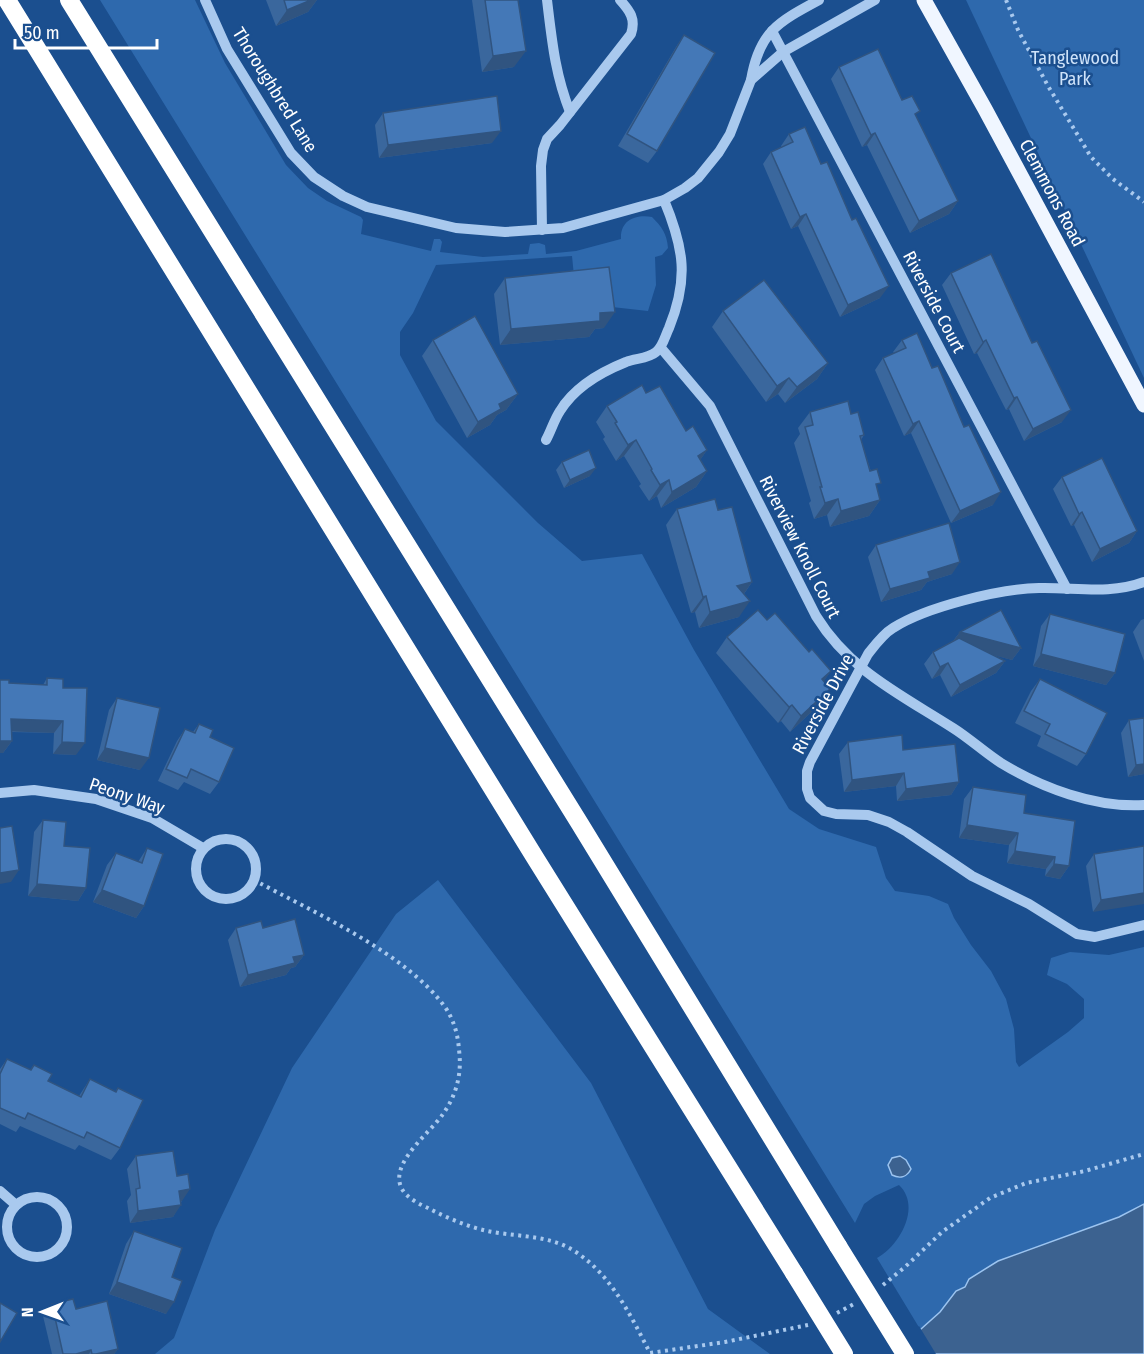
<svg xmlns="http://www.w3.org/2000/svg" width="1144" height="1354" font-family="'Fira Sans Condensed',sans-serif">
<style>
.green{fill:#2e69ad}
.water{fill:#3c6290;stroke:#9cc4f0;stroke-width:1.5}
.pier{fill:#1b4f8f}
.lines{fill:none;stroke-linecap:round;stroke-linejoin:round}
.path{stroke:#a9c9ee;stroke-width:4;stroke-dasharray:3 4.5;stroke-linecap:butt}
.minor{stroke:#a9c9ee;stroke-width:10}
.major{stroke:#f0f6ff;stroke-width:15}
.highway{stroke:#fff;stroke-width:18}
.highway-bridge{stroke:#fff;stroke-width:18}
.wall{fill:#3a679d}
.shaded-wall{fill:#305480}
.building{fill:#4478b7;stroke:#305480;stroke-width:1.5}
.labels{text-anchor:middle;stroke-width:5;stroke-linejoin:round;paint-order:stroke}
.park-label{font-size:18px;fill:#cfe3fa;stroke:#1b4f8f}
.street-label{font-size:18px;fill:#fff;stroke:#1b4f8f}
</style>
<rect width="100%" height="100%" fill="#1b4f8f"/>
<g class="green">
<path d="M100 0H195L225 63 286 165 308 188 327 201 361 217 363 220 361 234 431 251 434 239H440L442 242 440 252 483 257 528 254 530 244 539 243 545 245 546 254 576 251 621 239C620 220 636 214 652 217 662 227 667 234 668 248L662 255 655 257 656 285 648 311 612 307 575 286 572 256 436 265 413 313 400 332V355L436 421 538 523 582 561 642 554 694 650 789 809 819 829 876 847 886 878 895 891 929 896 948 904 954 918 971 945 991 971 1006 999 1014 1029 1016 1062 1019 1067 1068 1032 1084 1018V999L1067 984 1047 975 1051 958 1070 952 1109 955 1144 947V1204L1119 1217 998 1261 969 1279 965 1287 956 1291 940 1312 920 1329 877 1258C899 1246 922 1207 899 1185L875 1196 864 1204 855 1223Z"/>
<polygon points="967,0 1144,0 1144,378 966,0"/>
<polygon points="438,880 591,1083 708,1309 770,1354 155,1354 174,1338 215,1230 292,1068 396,914"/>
</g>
<g class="water">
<path d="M900 1156 906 1160 911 1169C907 1177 900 1179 892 1175L888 1165 892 1158Z"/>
<polygon points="1144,1204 1144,1354 893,1354 940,1312 956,1291 965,1287 969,1279 998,1261 1119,1217"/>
</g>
<polygon class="pier" points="919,1326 936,1354 890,1354 891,1352"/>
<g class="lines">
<g class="path">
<polyline points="1006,0 1018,30 1048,86 1091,157 1113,179 1144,202"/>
<path d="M254 880C313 912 406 953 445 1007 454 1020 458 1035 459 1050 462 1073 457 1094 443 1114 430 1133 388 1164 402 1189 407 1198 419 1204 428 1208 445 1217 464 1225 483 1230 511 1237 545 1234 571 1249 610 1272 630 1314 650 1353L725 1342 808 1325"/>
<polyline points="883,1285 905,1267 942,1232 990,1198 1026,1183 1085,1171 1144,1154"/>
<polyline points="837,1313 854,1304"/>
</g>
<g class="minor">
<polyline points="205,0 227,49 291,153 314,177 343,196 367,207 456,228 505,232 563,228 664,200 685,188 698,178 719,152 730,134 751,80 783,52 875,0"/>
<path d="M547 0C552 41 555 74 570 112"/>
<polyline points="772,31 1067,589"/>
<path d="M751 80C759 32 778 22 819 0"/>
<path d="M542 230 541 166 543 150 547 139 560 125 631 34C636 19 630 11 620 0"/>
<path d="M661 348 710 406 816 616C850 671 900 694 953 728 969 738 984 752 1001 763 1042 788 1095 808 1144 805"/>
<path d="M546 440C551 431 554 420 560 411 574 388 601 372 626 362 635 358 648 359 656 352 663 347 665 336 669 328 689 279 684 248 664 200"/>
<path d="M1144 582C1110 595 1074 587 1039 588 999 589 926 607 893 628 883 634 875 645 868 654L810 762 807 771V789L810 798 824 811 836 814 868 815 889 822 907 832 972 876 1029 904 1077 934 1095 937 1144 925"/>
<polyline points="0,793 34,790 96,799 152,818 203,848"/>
<circle cx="226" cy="869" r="30"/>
<polyline points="0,1191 16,1205"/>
<circle cx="37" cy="1227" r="30"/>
</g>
<polyline class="major" points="924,0 985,109 1144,405"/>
<g class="highway">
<polyline points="7,0 534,856 794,1273"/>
<polyline points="69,0 580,824 838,1246"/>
</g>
<g class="highway-bridge">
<polyline points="838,1246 905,1354"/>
<polyline points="794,1273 844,1354"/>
</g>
</g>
<g class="wall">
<polygon points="266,0 317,0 308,12 276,26"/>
<polygon points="472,0 518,0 514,67 482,72"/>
<polygon points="684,35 657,151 648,163 618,146 676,47"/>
<polygon points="839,67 916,117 958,201 949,214 910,233 867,145 862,147 831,79"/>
<polygon points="383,113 492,143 379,158 375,125"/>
<polygon points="789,134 880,298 840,317 798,226 791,229 763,164 771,152 781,147 781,146"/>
<polygon points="951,273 1062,422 1024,441 1009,409 1006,410 977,353 974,354 942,285"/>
<polygon points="505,278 604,328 595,329 589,337 500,345 494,294"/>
<polygon points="723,311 828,363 817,379 785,403 778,394 766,402 712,327"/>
<polygon points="433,340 518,394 506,410 497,415 490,425 467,438 422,356"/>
<polygon points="902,340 993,505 951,523 911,433 904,436 875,370 883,358 894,353 893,352"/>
<polygon points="646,393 707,450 700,460 707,471 696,487 661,508 657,496 649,501 639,486 641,484 624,456 616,461 603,439 605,437 596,422 607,406"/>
<polygon points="810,412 851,414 864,435 861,440 880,500 869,516 830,527 827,515 814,519 809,503 811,501 794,443 800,434 798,428"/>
<polygon points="562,462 590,476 564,488 556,470"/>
<polygon points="1062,477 1137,531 1129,543 1092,562 1074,525 1071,526 1053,489"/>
<polygon points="677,509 718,510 752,582 744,594 739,617 699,628 695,612 691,613 666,525"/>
<polygon points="876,545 952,574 927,582 921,590 881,602 868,557"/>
<polygon points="1050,614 1115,673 1106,685 1033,666 1041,626"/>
<polygon points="1144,619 1144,661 1133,632 1141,620"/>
<polygon points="767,620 809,652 831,671 823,682 830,689 819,705 790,732 781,721 778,723 716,653 727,637"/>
<polygon points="960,632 1021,648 1012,660 994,655 1005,661 996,673 951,697 940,675 932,679 924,664 933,652 953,641"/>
<polygon points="47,678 63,688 76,755 53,754 54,733 11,732 12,741 3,753 9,683 43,685"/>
<polygon points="1040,679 1086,754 1077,766 1037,746 1041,736 1015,723 1031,691"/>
<polygon points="117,698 140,770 97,760 109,710"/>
<polygon points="1144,718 1144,774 1128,777 1121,733 1129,720"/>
<polygon points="199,724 210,737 219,782 210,794 184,782 178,790 158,781 177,741 185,729 193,732"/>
<polygon points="848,742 903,750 959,782 951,795 897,801 896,786 844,792 839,754"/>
<polygon points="973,787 1024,813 1069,866 1060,879 1045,876 1046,869 1007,863 1009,845 959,838 964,799"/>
<polygon points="43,820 64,846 86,888 78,901 28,896 34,832"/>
<polygon points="1144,846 1093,912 1086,866 1094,854"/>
<polygon points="147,848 144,906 136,918 93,902 107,865 116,853 138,862"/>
<polygon points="236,928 263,928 304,955 295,967 291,968 286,975 240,987 228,940"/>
<polygon points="7,1059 30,1070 34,1065 48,1081 79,1096 90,1079 115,1092 118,1088 120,1148 111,1160 79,1145 75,1150 20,1126 16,1132 0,1124 0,1069"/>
<polygon points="136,1156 177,1176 182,1201 181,1202 173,1217 130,1223 127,1201 131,1195 127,1169"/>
<polygon points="134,1231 172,1277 166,1314 109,1294 126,1244"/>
<polygon points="52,1304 76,1309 118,1349 114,1354 52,1354 43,1316"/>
</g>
<g class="shaded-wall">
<polygon points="311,0 317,0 308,12 276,26 287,10"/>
<polygon points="526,51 514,67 482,72 493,56"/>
<polygon points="501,131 492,143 379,158 388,145"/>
<polygon points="875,133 867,145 862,147 871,135"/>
<polygon points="958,201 949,214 910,233 919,221"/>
<polygon points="806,214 798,226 791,229 800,217"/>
<polygon points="889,286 880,298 840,317 848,305"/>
<polygon points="615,312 604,328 595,329 589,337 500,345 511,329 600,313"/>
<polygon points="986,340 977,353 974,354 983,342"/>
<polygon points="828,363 817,379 785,403 797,387"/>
<polygon points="789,378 778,394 766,402 777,386"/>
<polygon points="518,394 506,410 497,415 490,425 467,438 478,422 499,404"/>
<polygon points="1017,397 1009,409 1006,410 1014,398"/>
<polygon points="1071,410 1062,422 1024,441 1033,429"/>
<polygon points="919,421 911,433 904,436 913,424"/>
<polygon points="636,440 624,456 616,461 628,445"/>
<polygon points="707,450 696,466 698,456"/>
<polygon points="596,468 590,476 564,488 570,480"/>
<polygon points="707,471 696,487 661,508 672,492"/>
<polygon points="669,480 657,496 649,501 660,485"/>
<polygon points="1001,492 993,505 951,523 960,511"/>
<polygon points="838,499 827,515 814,519 825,503"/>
<polygon points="880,500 869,516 830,527 841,511"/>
<polygon points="1082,512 1074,525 1071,526 1079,514"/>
<polygon points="1137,531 1129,543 1092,562 1100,549"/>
<polygon points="960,562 952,574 927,582 921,590 881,602 890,589 928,572"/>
<polygon points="752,582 741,598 737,586"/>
<polygon points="706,596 695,612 691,613 703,597"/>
<polygon points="750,601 739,617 699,628 710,612"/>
<polygon points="960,632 1021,648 1012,660 951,644"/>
<polygon points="1041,654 1115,673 1106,685 1033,666"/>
<polygon points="1005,661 996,673 951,697 960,685"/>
<polygon points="948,663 940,675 932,679 940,667"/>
<polygon points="831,671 820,687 822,679"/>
<polygon points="830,689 819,705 790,732 801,716"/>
<polygon points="792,705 781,721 778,723 789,707"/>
<polygon points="11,719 63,721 54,733 2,731"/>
<polygon points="0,741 12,741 3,753 0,753"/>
<polygon points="62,742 85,743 76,755 53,754"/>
<polygon points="105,748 149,758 140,770 97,760"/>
<polygon points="1144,764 1144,774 1128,777 1136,765"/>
<polygon points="904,773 896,786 844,792 852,780"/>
<polygon points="959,782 951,795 897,801 906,789"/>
<polygon points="967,825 1018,833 1009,845 959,838"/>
<polygon points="1015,851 1055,857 1046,869 1007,863"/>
<polygon points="1054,864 1069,866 1060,879 1045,876"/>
<polygon points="19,870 11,882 0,884 0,873"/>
<polygon points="37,884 86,888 78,901 28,896"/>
<polygon points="102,890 144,906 136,918 93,902"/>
<polygon points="1144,893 1144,904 1093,912 1101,900"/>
<polygon points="304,955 295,967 291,968 286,975 240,987 248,975 293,957"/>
<polygon points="190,1189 182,1201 171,1203 179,1191"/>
<polygon points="181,1205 173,1217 130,1223 138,1211"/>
<polygon points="117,1282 174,1302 166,1314 109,1294"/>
<polygon points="118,1349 114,1354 96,1354"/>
<polygon points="91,1350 89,1354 76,1354"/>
</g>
<g class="building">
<polygon points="284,0 311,0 287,10"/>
<polygon points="485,0 518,0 526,51 493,56"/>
<polygon points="684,35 715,53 657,151 627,134"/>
<polygon points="878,49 902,100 912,96 920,111 915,114 958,201 919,221 875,133 871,135 839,67"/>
<polygon points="497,96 501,131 388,145 383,113"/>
<polygon points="805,127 821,164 827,162 852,220 856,218 889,286 848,305 806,214 800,217 771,152 793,142 789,134"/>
<polygon points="991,254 1032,343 1037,341 1071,410 1033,429 1017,397 1014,398 986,340 983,342 951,273"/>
<polygon points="609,267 615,312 600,313 600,321 511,329 505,278"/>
<polygon points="764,280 828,363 797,387 789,378 777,386 723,311"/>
<polygon points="475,316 518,394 499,404 501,409 478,422 433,340"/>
<polygon points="917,333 932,368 938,366 964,427 969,425 1001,492 960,511 919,421 913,424 883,358 906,348 902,340"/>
<polygon points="642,385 646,393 660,386 686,431 693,426 707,450 698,456 707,471 672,492 669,480 660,485 651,470 652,469 636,440 628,445 615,423 617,422 607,406"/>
<polygon points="848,401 851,414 858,412 864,435 860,436 870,471 877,469 881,483 876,484 880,500 841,511 838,499 825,503 820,487 822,487 805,427 813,425 810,412"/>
<polygon points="589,450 596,468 570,480 562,462"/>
<polygon points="1102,458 1137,531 1100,549 1082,512 1079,514 1062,477"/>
<polygon points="715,499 718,510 732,507 752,582 737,586 750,601 710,612 706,596 703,597 677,509"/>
<polygon points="949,523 960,562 928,572 930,578 890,589 876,545"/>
<polygon points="758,610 767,620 775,613 809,652 812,649 831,671 822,679 830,689 801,716 792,705 789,707 727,637"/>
<polygon points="1001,610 1021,648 960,632"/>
<polygon points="1050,614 1125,634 1115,673 1041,654"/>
<polygon points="959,638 1005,661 960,685 948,663 940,667 933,652"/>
<polygon points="47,678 63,679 63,688 87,688 85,743 62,742 63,721 11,719 12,741 0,741 0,680 9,680 9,683 47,685"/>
<polygon points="1040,679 1107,713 1086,754 1045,734 1050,724 1024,711"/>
<polygon points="117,698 160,708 149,758 105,748"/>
<polygon points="1144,718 1144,764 1136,765 1129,720"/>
<polygon points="199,724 213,730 210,737 234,748 219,782 191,769 187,778 166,769 185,729 195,733"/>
<polygon points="902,735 903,750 955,744 959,782 906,789 904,773 852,780 848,742"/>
<polygon points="973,787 1026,795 1024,813 1075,821 1069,866 1054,864 1055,857 1015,851 1018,833 967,825"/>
<polygon points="43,820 66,822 64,846 90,848 86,888 37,884"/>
<polygon points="12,826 19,870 0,873 0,828"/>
<polygon points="1144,846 1144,893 1101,900 1094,854"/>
<polygon points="147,848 163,854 144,906 102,890 116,853 142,863"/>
<polygon points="295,919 304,955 293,957 295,963 248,975 236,928 261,921 263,928"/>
<polygon points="7,1059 31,1070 34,1065 52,1074 48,1081 81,1097 90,1079 116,1092 118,1088 143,1100 120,1148 87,1132 84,1138 28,1113 25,1119 0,1108 0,1074"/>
<polygon points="173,1151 177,1176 188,1174 190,1189 179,1191 181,1205 138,1211 136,1189 140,1188 136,1156"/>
<polygon points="134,1231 182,1248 172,1277 182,1281 174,1302 117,1282"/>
<polygon points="73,1299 76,1309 107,1301 118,1349 96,1354 92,1354 91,1350 76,1354 63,1354 52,1304"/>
<polygon points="0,1303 17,1313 0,1342"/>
</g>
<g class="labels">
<g class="park-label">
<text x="1075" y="64">Tanglewood<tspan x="1075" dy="21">Park</tspan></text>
</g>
<g class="street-label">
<text transform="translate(275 90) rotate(58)" y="6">Thoroughbred Lane</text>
<text transform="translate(1052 193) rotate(62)" y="6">Clemmons Road</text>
<text transform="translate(934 302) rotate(62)" y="6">Riverside Court</text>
<text transform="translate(800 547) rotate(63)" y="6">Riverview Knoll Court</text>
<text transform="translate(823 704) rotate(-62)" y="6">Riverside Drive</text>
<text transform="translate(127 796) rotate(19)" y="6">Peony Way</text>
</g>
</g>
<g transform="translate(42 1312) rotate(269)" stroke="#1b4f8f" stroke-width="4.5" paint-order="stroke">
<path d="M0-4.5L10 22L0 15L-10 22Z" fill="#ffffff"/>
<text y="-9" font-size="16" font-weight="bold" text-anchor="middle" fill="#ffffff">N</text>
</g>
<path d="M15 39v9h142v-9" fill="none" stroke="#ffffff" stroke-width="3"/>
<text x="24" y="39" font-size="18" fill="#ffffff" stroke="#1b4f8f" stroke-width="4.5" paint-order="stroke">50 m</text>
</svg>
